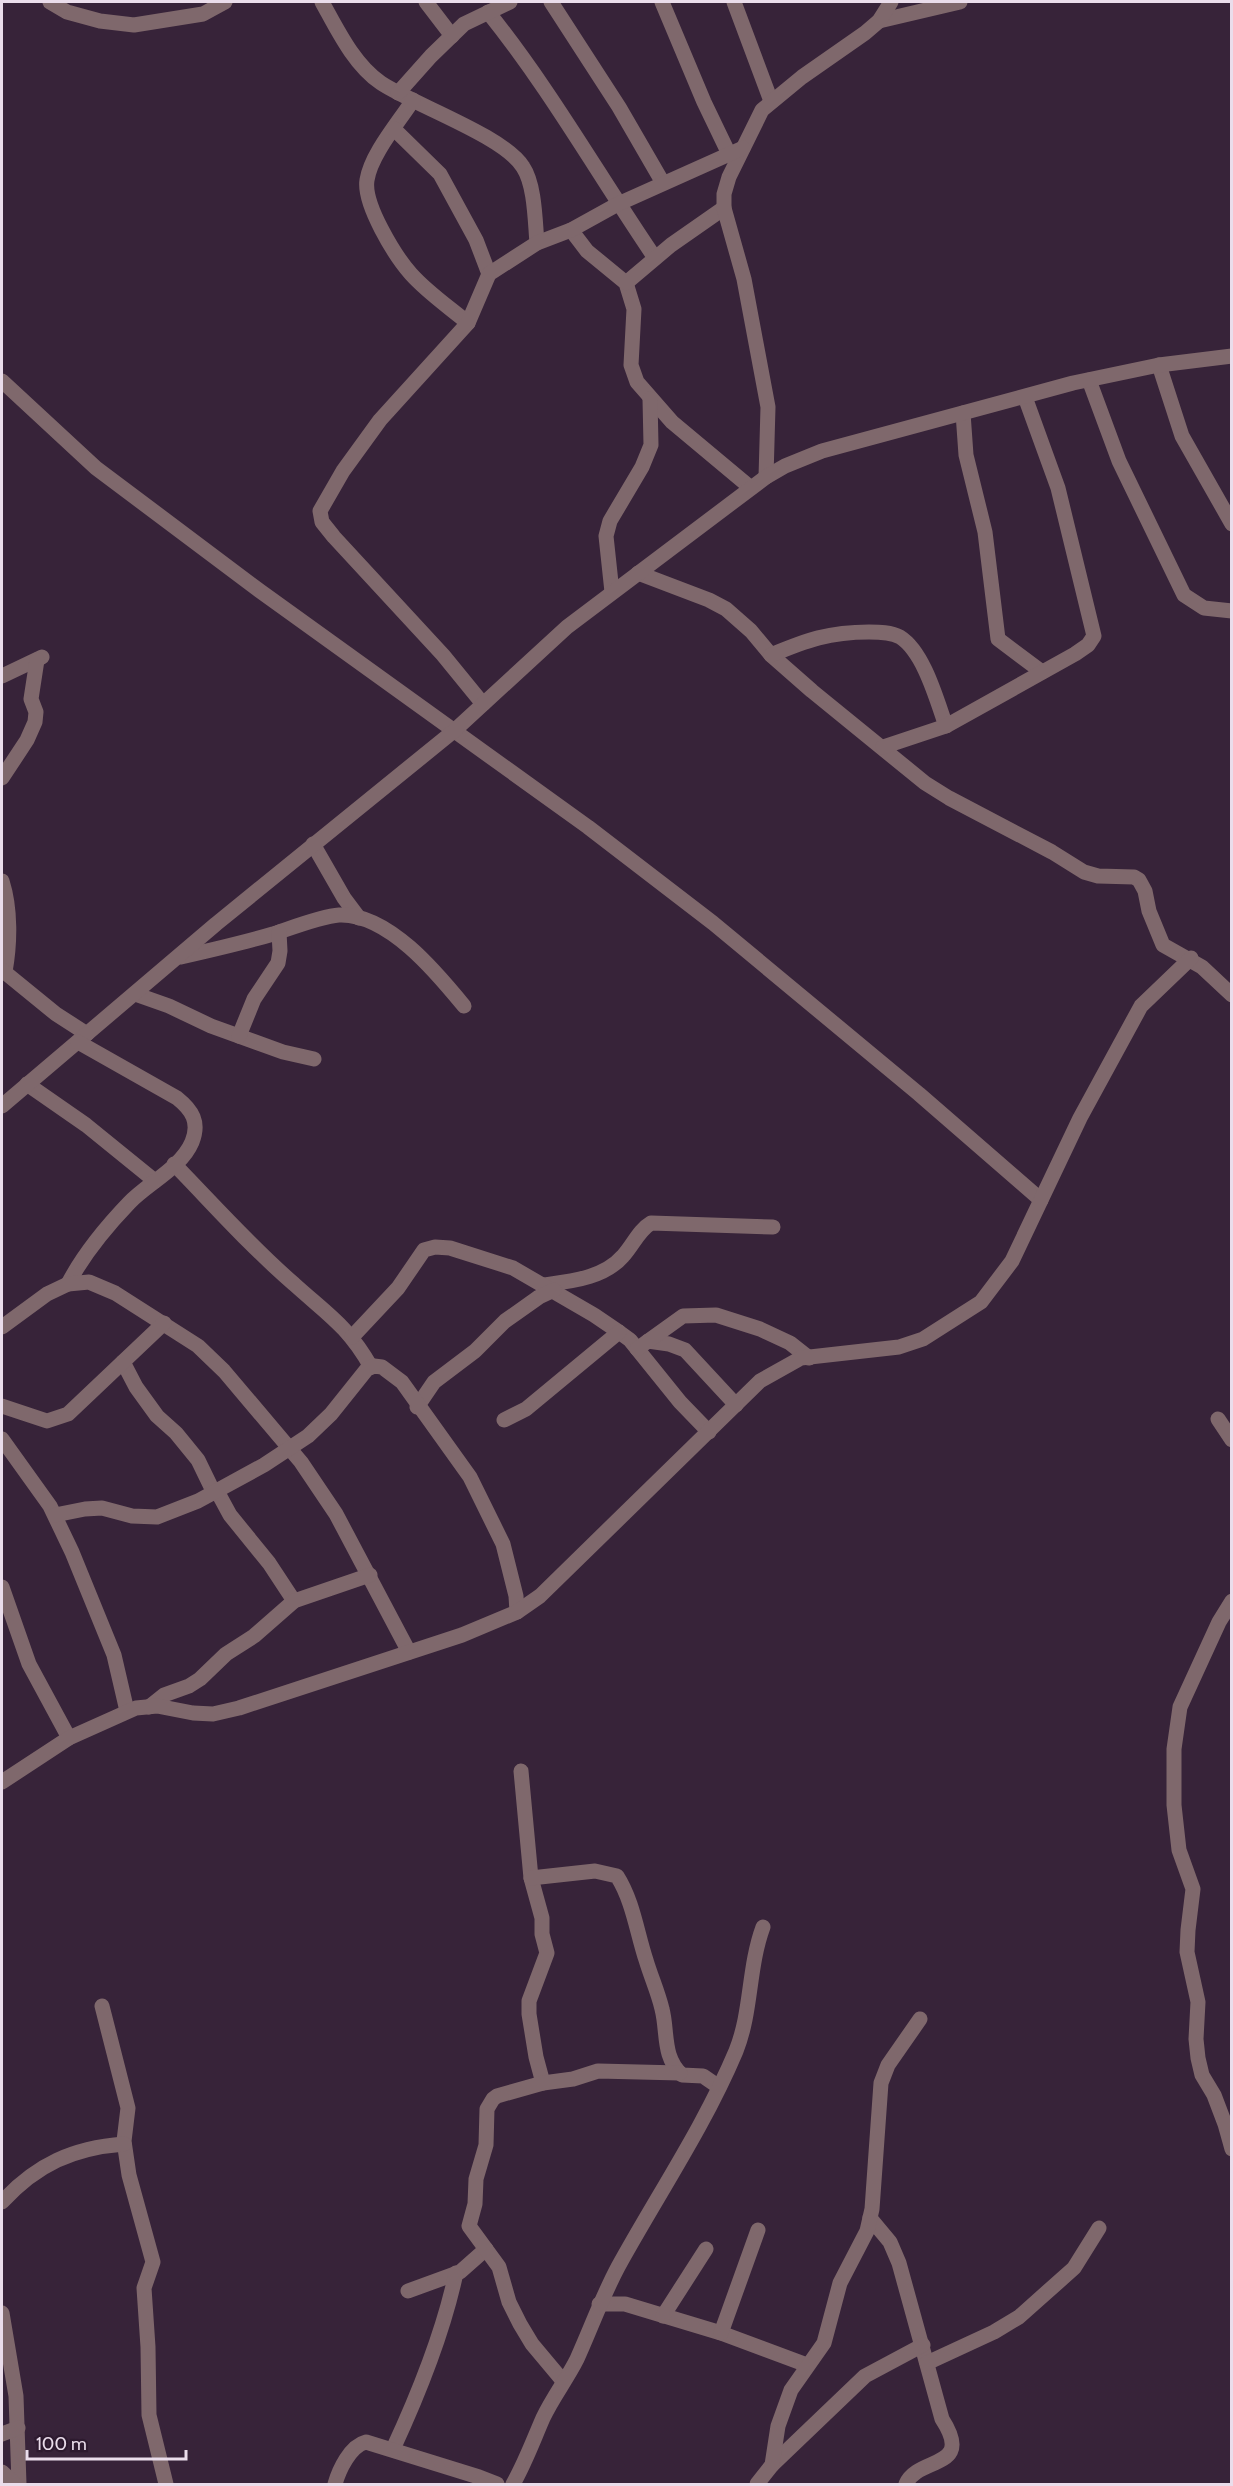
<svg xmlns="http://www.w3.org/2000/svg" width="1233" height="2486" font-family="Cabin,sans-serif">
<style>
.lines{fill:none;stroke-linecap:round;stroke-linejoin:round}
.minor{stroke:#7f686c;stroke-width:15}
</style>
<rect width="100%" height="100%" fill="#372339"/>
<g class="lines">
<g class="minor">
<polyline points="50,2 67,12 100,21 134,25 203,14 225,2"/>
<path d="M322 2C337 29 354 65 381 83 414 105 504 136 523 167 535 185 535 221 537 243"/>
<polyline points="426,2 452,36"/>
<polyline points="551,2 619,107 663,183"/>
<polyline points="662,2 704,102 729,154"/>
<polyline points="734,2 771,101"/>
<path d="M488 12C550 89 599 176 655 258"/>
<polyline points="879,21 960,2"/>
<polyline points="398,93 431,56 464,24 510,2"/>
<path d="M413 100C399 122 371 154 367 180 363 204 395 256 411 274 428 293 449 307 468 323"/>
<polyline points="394,129 440,174 476,240 489,274"/>
<polyline points="571,230 587,251 626,283 634,309 631,365 637,382 672,422 751,488"/>
<polyline points="626,283 671,245 724,208"/>
<polyline points="1159,365 1182,436 1232,524"/>
<polyline points="1089,380 1119,461 1184,595 1204,608 1232,611"/>
<polyline points="2,381 96,468 260,591 588,827 713,923 919,1094 1041,1200"/>
<polyline points="963,413 966,455 985,532 998,639 1042,672"/>
<polyline points="766,477 768,407 744,279 724,208 724,194 729,177 762,110 802,77 865,33 879,21 891,2"/>
<polyline points="638,573 709,600 726,609 751,631 771,655 812,691 925,783 949,798 1052,852 1084,872 1098,876 1134,877 1139,880 1145,891 1149,911 1163,945 1202,967 1232,995"/>
<polyline points="612,592 606,536 610,521 642,467 651,445 650,399"/>
<path d="M771 655C807 640 829 632 869 632 879 632 891 632 900 637 924 652 937 701 946 726"/>
<polyline points="2,676 42,657"/>
<polyline points="483,704 443,655 334,537 322,522 320,511 343,471 380,420 468,323 489,274 537,243 571,230 618,204 743,148"/>
<polyline points="883,747 946,726 1075,654 1088,645 1094,636 1058,488 1025,397"/>
<polyline points="2,778 27,740 35,722 36,712 31,699 37,660"/>
<polyline points="313,844 344,898 359,918"/>
<path d="M2 881C11 909 10 944 5 972"/>
<path d="M181 957C212 950 243 943 273 934 291 928 322 916 339 915 388 913 437 973 464 1006"/>
<polyline points="2,970 56,1014 87,1034"/>
<polyline points="135,994 169,1006 211,1026 283,1052 314,1059"/>
<polyline points="239,1036 254,999 278,963 280,951 279,932"/>
<polyline points="27,1084 86,1125 155,1181"/>
<polyline points="2,1106 216,924 455,730 567,627 766,477 785,466 822,451 1073,383 1159,365 1232,356"/>
<path d="M174 1164C213 1204 251 1247 294 1284 327 1314 348 1326 371 1367"/>
<path d="M68 1284C83 1255 106 1227 129 1203 148 1183 181 1168 192 1142 200 1122 192 1110 177 1098L78 1042"/>
<path d="M544 1285C572 1281 604 1278 623 1256 633 1245 639 1230 651 1223L773 1227"/>
<polyline points="2,1327 47,1294 68,1284 89,1282 115,1293 198,1346 224,1371 301,1462 336,1514 409,1652"/>
<polyline points="352,1337 398,1288 424,1250 435,1247 450,1248 513,1268 594,1315 619,1332 630,1340 680,1402 709,1432"/>
<polyline points="648,1341 669,1344 685,1350 736,1405"/>
<polyline points="637,1349 683,1316 716,1315 760,1329 790,1343 809,1358"/>
<polyline points="123,1362 136,1387 157,1416 176,1433 198,1460 214,1493"/>
<polyline points="2,1406 47,1421 68,1414 164,1323"/>
<polyline points="417,1407 434,1382 475,1351 505,1321 539,1297 554,1290"/>
<polyline points="1218,1419 1232,1440"/>
<polyline points="504,1420 526,1409 619,1332"/>
<polyline points="2,1439 50,1506 72,1552 114,1655 127,1711"/>
<polyline points="217,1491 230,1515 269,1563 294,1601"/>
<polyline points="55,1515 85,1509 102,1508 132,1516 157,1517 198,1501 264,1465 308,1436 331,1414 367,1369 374,1366 382,1367 402,1382 470,1477 503,1544 516,1596 517,1612"/>
<polyline points="2,1587 29,1664 69,1738"/>
<polyline points="1232,1601 1219,1622 1180,1707 1174,1749 1174,1805 1179,1850 1193,1889 1188,1930 1187,1952 1198,2002 1196,2039 1198,2058 1202,2075 1214,2095 1225,2124 1232,2149"/>
<polyline points="149,1707 164,1695 189,1686 200,1679 226,1654 254,1636 294,1601 370,1575"/>
<polyline points="521,1771 531,1878 542,1918 542,1934 547,1953 529,2001 529,2014 536,2057 543,2083"/>
<polyline points="2,1782 69,1738 136,1708 157,1706 193,1713 213,1714 239,1708 462,1635 517,1612 540,1596 760,1381 801,1358 899,1347 923,1339 981,1302 1012,1261 1080,1118 1141,1006 1191,958"/>
<path d="M531 1878 595 1871 617 1876C633 1901 637 1933 646 1960 651 1977 658 1992 662 2009 668 2032 662 2057 682 2075L703 2076 719 2087"/>
<polyline points="102,2006 128,2108 124,2141 129,2175 153,2262 144,2288 148,2347 149,2415 166,2484"/>
<path d="M2 2202C37 2164 73 2148 124 2144"/>
<path d="M870 2218 890 2242 899 2263 942 2419C975 2470 918 2456 906 2484"/>
<polyline points="408,2291 460,2272 486,2249"/>
<polyline points="599,2304 625,2304 721,2333 807,2365"/>
<polyline points="2,2313 16,2396 19,2484"/>
<polyline points="663,2316 706,2249"/>
<polyline points="721,2333 758,2230"/>
<polyline points="927,2363 994,2332 1019,2317 1074,2268 1099,2228"/>
<polyline points="563,2381 532,2344 520,2324 509,2302 499,2267 469,2226 475,2204 476,2179 486,2145 487,2109 493,2099 497,2096 543,2083 573,2079 598,2071 680,2073"/>
<polyline points="2,2434 18,2428"/>
<path d="M393 2449C419 2393 443 2334 456 2273"/>
<polyline points="772,2465 865,2376 923,2345"/>
<polyline points="2,2472 15,2484"/>
<path d="M335 2484C339 2470 350 2446 366 2442L479 2477 497 2484"/>
<path d="M513 2484C525 2463 533 2441 543 2418 553 2397 567 2379 577 2359 591 2328 602 2297 618 2267 657 2196 704 2127 736 2051 752 2011 748 1968 763 1927"/>
<polyline points="757,2484 772,2465 778,2426 791,2390 824,2343 840,2283 867,2231 872,2209 881,2083 888,2065 920,2019"/>
</g>
</g>
<rect width="1233" height="2486" fill="none" stroke="#eaddeb" stroke-width="6"/>
<path d="M27 2450v9h159v-9" fill="none" stroke="#eaddeb" stroke-width="3"/>
<text x="36" y="2450" font-size="18" fill="#eaddeb" stroke="#2d1a2f" stroke-width="4.5" paint-order="stroke">100 m</text>
</svg>
